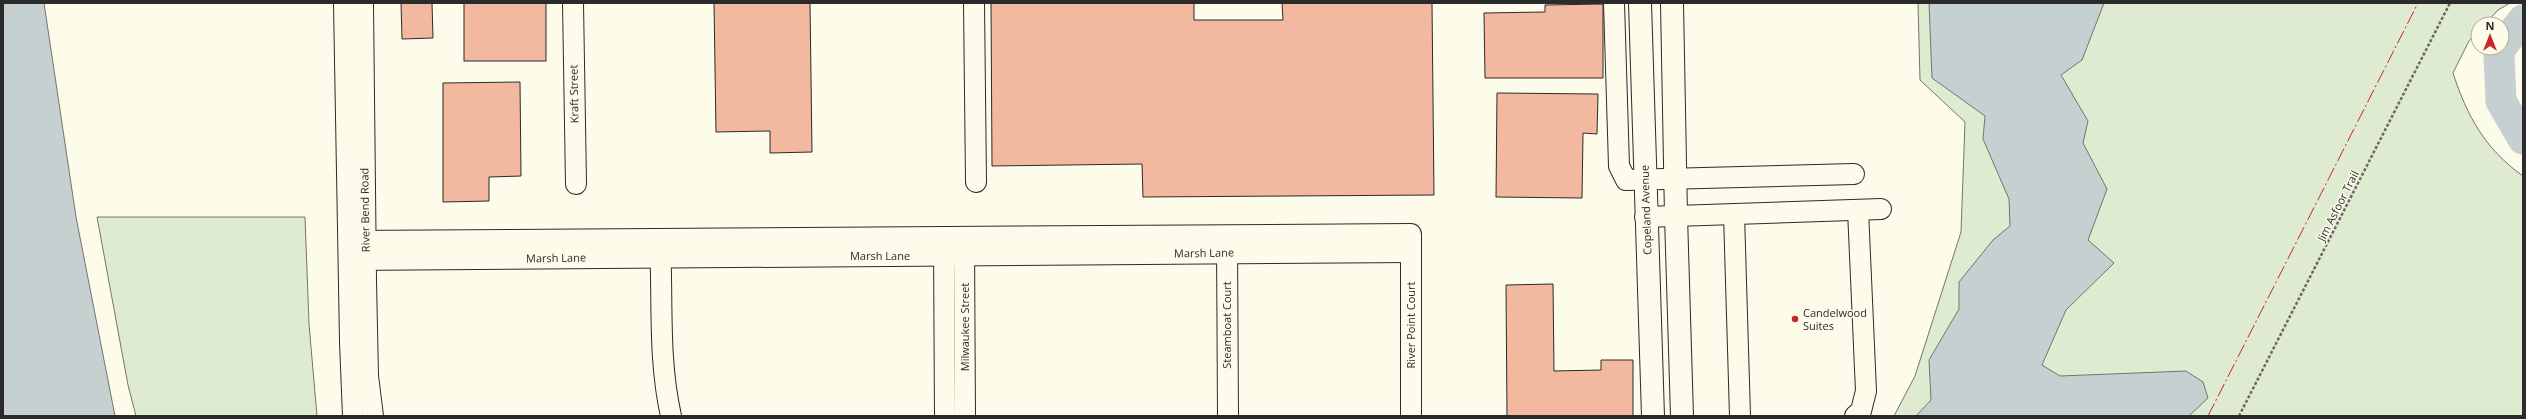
<svg xmlns="http://www.w3.org/2000/svg" width="2526" height="419" font-family="'Open Sans',sans-serif">
<style>
.green{fill:#deebd1;stroke:#74746e}
.water{fill:#c7d0d0;stroke:#74746e}
.lines{fill:none;stroke-linecap:round;stroke-linejoin:round}
.river{stroke:#c7d0d0;stroke-width:31}
.building{fill:#f2b8a0;stroke:#2b2b2b}
.minor-casing{stroke:#2b2b2b;stroke-width:22}
.highway-casing{stroke:#2b2b2b;stroke-width:24}
.path{stroke:#6a6964;stroke-width:2.5;stroke-dasharray:3 2;stroke-linecap:butt}
.minor{stroke:#fdfbea;stroke-width:20}
.highway{stroke:#fdfbea;stroke-width:22}
.power{stroke:#c62828;stroke-width:1;stroke-dasharray:14 3 2 3;stroke-linecap:butt}
.poi-dot{fill:#c62828;stroke:#fdfbea;stroke-width:1.5}
.labels{text-anchor:middle;stroke-width:3;stroke-linejoin:round;paint-order:stroke}
.street-label{font-size:11px;fill:#2b2b2b;stroke:#fdfbea}
.poi-label{font-size:11px;fill:#2b2b2b;stroke:#fdfbea;text-anchor:start}
</style>
<rect width="100%" height="100%" fill="#fdfbea"/>
<g class="green">
<path d="M1918 3H2510L2498 10 2485 24H2478V31L2469 41 2453 73C2467 116 2485 149 2523 176V416H1894L1915 376 1961 232 1965 122 1920 80Z"/>
<polygon points="97,217 305,217 309,324 317,416 136,416 128,385"/>
</g>
<g class="water">
<polygon points="3,3 44,3 76,217 115,416 3,416"/>
<polygon points="1929,3 2104,3 2082,60 2061,75 2088,121 2083,143 2107,189 2088,240 2114,263 2066,310 2042,365 2060,376 2186,371 2203,382 2208,398 2189,416 1916,416 1931,400 1929,360 1959,309 1959,282 1993,240 2010,226 2009,199 1983,139 1985,116 1932,78"/>
</g>
<g class="lines">
<g class="river">
<polyline points="2502,46 2523,20"/>
<polyline points="2501,48 2499,55 2501,101 2523,139"/>
</g>
</g>
<g class="building">
<polygon points="401,3 432,3 433,38 402,39"/>
<rect x="464" y="3" width="82" height="58"/>
<polygon points="714,3 810,3 812,152 770,153 770,131 716,132"/>
<polygon points="991,3 1194,3 1194,20 1283,20 1282,3 1432,3 1434,195 1143,197 1142,164 992,166"/>
<polygon points="1603,4 1603,78 1485,78 1484,13 1545,12 1545,5"/>
<polygon points="520,82 521,176 489,177 489,201 443,202 443,83"/>
<polygon points="1497,93 1598,94 1597,134 1583,133 1582,198 1496,197"/>
<polygon points="1553,284 1554,371 1601,370 1601,360 1633,360 1633,416 1507,416 1506,285"/>
</g>
<g class="lines">
<defs>
<g id="minor">
<polyline points="344,3 350,342 353,416"/>
<polyline points="363,3 366,281 368,376 373,416"/>
<polyline points="573,3 576,184"/>
<polyline points="974,3 976,182"/>
<polyline points="1614,3 1619,166 1626,180 1854,174"/>
<polyline points="1734,214 1740,416"/>
<polyline points="1645,217 1881,209"/>
<polyline points="349,241 1411,234 1411,416"/>
<polyline points="1227,241 1228,416"/>
<polyline points="944,242 945,416"/>
<polyline points="964,242 965,416"/>
<path d="M660 243C663 301 658 358 671 416"/>
<polyline points="349,260 1411,252"/>
<polyline points="1855,416 1861,411 1866,391 1858,210"/>
</g>
<g id="highway">
<polyline points="1640,3 1653,416"/>
<polyline points="1672,3 1676,216 1682,416"/>
</g>
</defs>
<use href="#minor" class="minor-casing"/>
<use href="#highway" class="highway-casing"/>
<polyline class="path" points="2239,416 2450,3"/>
<use href="#minor" class="minor"/>
<use href="#highway" class="highway"/>
<polyline class="power" points="2208,416 2418,3"/>
</g>
<circle class="poi-dot" cx="1795" cy="319" r="4"/>
<g class="labels">
<g class="street-label">
<text transform="translate(574 94) rotate(-91)" y="4">Kraft Street</text>
<text transform="translate(2338 206) rotate(-63)" y="4">Jim Asfoor Trail</text>
<text transform="translate(365 210) rotate(-91)" y="4">River Bend Road</text>
<text transform="translate(1646 210) rotate(-92)" y="4">Copeland Avenue</text>
<text transform="translate(1204 253) rotate(-1)" y="4">Marsh Lane</text>
<text x="880" y="260">Marsh Lane</text>
<text transform="translate(556 258) rotate(-1)" y="4">Marsh Lane</text>
<text transform="translate(1227 325) rotate(-90)" y="4">Steamboat Court</text>
<text transform="translate(1411 325) rotate(-90)" y="4">River Point Court</text>
<text transform="translate(965 327) rotate(-90)" y="4">Milwaukee Street</text>
</g>
<g class="poi-label">
<text x="1803" y="317">Candelwood<tspan x="1803" dy="13">Suites</tspan></text>
</g>
</g>
<rect width="2526" height="419" fill="none" stroke="#2b2b2b" stroke-width="8"/>
<g transform="translate(2490 36)"><circle r="19" fill="#fdfbea" stroke="#a9a89e"/>
<path d="M0-3L7 15L0 10L-7 15Z" fill="#c62828"/>
<text y="-6" font-size="11" font-weight="bold" text-anchor="middle" fill="#2b2b2b">N</text>
</g>
</svg>
